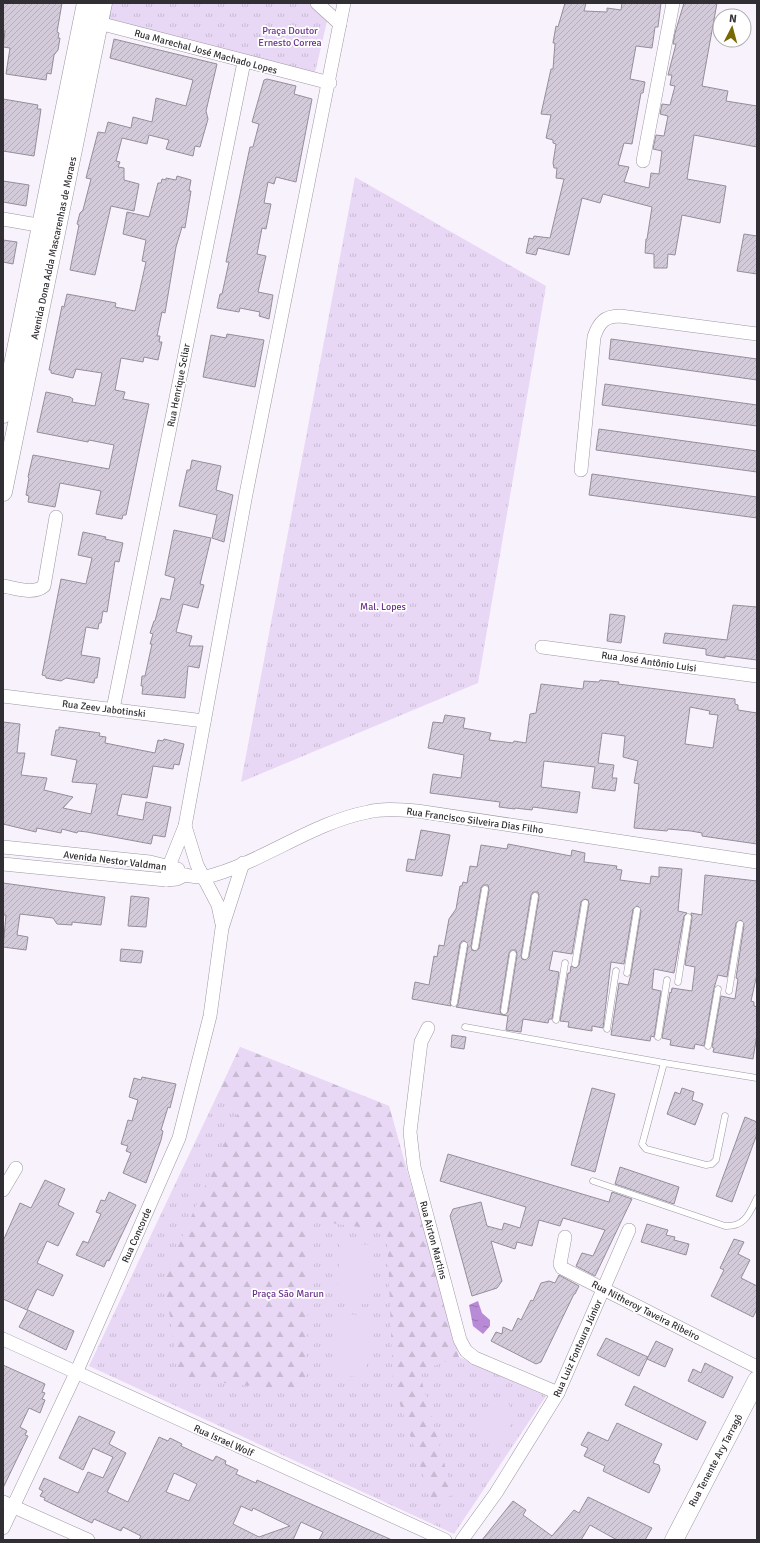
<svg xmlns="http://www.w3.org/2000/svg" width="760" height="1543" font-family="Signika,sans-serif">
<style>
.grass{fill:url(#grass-tufts)}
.forest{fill:url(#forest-firs)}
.pitch{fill:#e9d8f5}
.water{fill:url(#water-ripples)}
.building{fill:url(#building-hatch);stroke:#958e9a;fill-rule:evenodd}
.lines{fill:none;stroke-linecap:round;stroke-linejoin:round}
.lane-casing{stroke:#9e97a3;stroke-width:7}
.street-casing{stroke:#9e97a3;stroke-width:14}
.secondary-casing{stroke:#9e97a3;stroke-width:19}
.lane{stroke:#fff;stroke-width:6}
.street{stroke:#fff;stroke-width:13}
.secondary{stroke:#fff;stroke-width:18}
.labels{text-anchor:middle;stroke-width:3.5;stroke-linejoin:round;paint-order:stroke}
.park-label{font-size:10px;fill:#6c328c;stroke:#fff}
.street-label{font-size:10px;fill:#322f34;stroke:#fff}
</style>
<defs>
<pattern id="grass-tufts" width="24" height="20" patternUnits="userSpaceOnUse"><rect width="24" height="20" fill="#e9d8f5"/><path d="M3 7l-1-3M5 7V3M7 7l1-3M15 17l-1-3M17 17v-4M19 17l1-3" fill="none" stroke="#c8bad3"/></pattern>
<pattern id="forest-firs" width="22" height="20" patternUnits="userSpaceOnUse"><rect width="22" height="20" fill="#e9d8f5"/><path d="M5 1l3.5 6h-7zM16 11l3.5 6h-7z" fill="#c8bad3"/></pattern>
<pattern id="water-ripples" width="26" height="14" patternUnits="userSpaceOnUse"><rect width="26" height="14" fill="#b98bd7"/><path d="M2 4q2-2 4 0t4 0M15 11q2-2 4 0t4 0" fill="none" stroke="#9772af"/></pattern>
<pattern id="building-hatch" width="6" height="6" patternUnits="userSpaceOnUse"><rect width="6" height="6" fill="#d3cbd9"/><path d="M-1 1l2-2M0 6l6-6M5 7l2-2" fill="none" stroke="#b6afbb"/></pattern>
</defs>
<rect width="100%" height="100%" fill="#f8f2fd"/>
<g class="grass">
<polygon points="111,3 312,3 328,17 314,77 107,21"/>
<polygon points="355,177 546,286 478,683 241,782"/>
<polygon points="240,1047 389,1106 459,1357 546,1396 454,1534 89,1366"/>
</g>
<polygon class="forest" points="240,1047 389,1106 459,1357 419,1371 453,1495 432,1502 393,1383 387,1231 310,1220 306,1392 179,1378 164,1277 238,1113 221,1087"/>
<g class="pitch">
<polygon points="340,1243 371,1245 368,1304 337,1303"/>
<polygon points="339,1313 372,1317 365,1378 332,1374"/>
<polygon points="508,1402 514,1420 502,1439 482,1443 477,1424 489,1404"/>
</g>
<polygon class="water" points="478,1301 482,1313 490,1320 490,1326 483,1334 473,1326 469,1305"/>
<g class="building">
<polygon points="3,3 62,3 57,32 59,33 58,38 60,38 58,50 54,55 51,74 47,73 46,80 6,74 10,48 3,47 5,31 3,31"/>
<polygon points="565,3 586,3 584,11 607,12 607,8 621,10 622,3 661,3 658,27 655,27 652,48 636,46 630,79 645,82 643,93 641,93 632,144 624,143 618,165 629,167 624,182 649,188 651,173 659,174 662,151 653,149 656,135 664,136 668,116 660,114 662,104 670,105 675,86 670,85 672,75 668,75 676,44 673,44 675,33 684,3 717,3 702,86 728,91 726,101 757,106 757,147 694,135 687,179 726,186 720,223 682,215 675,255 668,254 667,268 654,268 654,254 645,253 646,239 647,239 652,207 603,194 600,203 582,198 569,255 538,248 536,255 526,253 529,238 533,239 534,236 550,238 564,179 556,178 557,168 554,168 553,163 556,144 553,143 553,140 546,138 551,115 541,114 551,69 553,69 555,43 553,43 556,26 558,27"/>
<polygon points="114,39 217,64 206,111 208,119 200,147 195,146 193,156 166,149 169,140 149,135 147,144 122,138 116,161 120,162 118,167 124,168 124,180 139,184 134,211 111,206 95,275 70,270 79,225 77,224 80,213 83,210 91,179 86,178 98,132 105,133 108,122 131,128 133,117 152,122 156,98 186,106 193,80 110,58"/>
<polygon points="267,79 296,86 294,94 312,99 296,182 276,177 274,184 268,182 264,203 271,204 266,229 262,228 257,254 266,256 258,292 273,295 269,319 259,316 260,312 240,308 239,312 217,308 220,294 222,294 229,262 226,262 244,175 250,147 253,147 259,124 252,122 264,80"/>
<polygon points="3,99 38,105 37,109 41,109 34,156 3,151"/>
<polygon points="177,176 191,180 189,191 191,191 185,228 182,227 176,247 165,313 162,312 157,336 160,336 159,342 162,342 158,360 144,357 143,362 121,358 115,390 125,392 123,399 149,404 126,515 123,515 122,519 96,514 101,491 60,483 55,507 28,502 29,496 26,495 29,478 28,477 33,455 109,469 114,445 89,440 88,442 37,432 46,392 70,397 73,399 72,402 95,406 102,373 76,369 73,378 51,373 51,370 49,370 62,306 64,307 67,294 116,303 115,307 135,311 146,262 142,261 146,240 123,234 127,212 149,217 158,183 161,183 162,179 166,180 166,178 176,180"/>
<polygon points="3,181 29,185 26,206 3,202"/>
<polygon points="744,234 757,236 757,274 737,271"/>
<polygon points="3,240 17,242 13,264 3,262"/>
<polygon points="227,334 264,340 255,387 203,377 211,335 226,338"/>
<polygon points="611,339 757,359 757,380 609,359"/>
<polygon points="605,384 757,405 757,426 602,405"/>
<polygon points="599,429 757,451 757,472 596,450"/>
<polygon points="192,460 221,466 216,490 233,495 224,542 212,538 217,515 179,506 187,470 190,470"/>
<polygon points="592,474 757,497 757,518 589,495"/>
<polygon points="174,530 211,538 200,584 204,585 198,608 183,604 176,632 192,636 189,646 203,646 199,668 188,666 185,698 142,694 143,686 141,686 142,676 145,676 152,644 150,644 153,634 150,633 154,621 155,621 161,598 170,600 175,578 165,575"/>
<polygon points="83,532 106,537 105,539 123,543 119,562 115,561 107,612 103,611 101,623 99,623 98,629 86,627 81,655 100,658 97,678 95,678 94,683 66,678 61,681 46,678 46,676 42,675 61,579 86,584 92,558 78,555"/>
<polygon points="733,605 757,607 757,660 725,656 725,658 706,655 706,649 663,643 665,633 727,640"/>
<polygon points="610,614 625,616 621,643 607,641"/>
<path d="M600 680 619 682 618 684 735 699V704L738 705V710L757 713V844L702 836V833L691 831 668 829 667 831 634 828 639 784 634 783 638 761 623 757 625 736 602 733 598 763 614 765 612 778H617L615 791 592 788 595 767 544 761 541 787 580 792 577 813 533 807 532 810 515 808V809L499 807 500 802 430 793 433 774 461 778 464 755 428 748 433 722 443 723 445 715 465 718 463 728 491 733 489 740 513 743 514 741 526 743 530 714 536 713 541 684 583 689 584 681 599 682ZM690 707 710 711 709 714 718 715 713 748 685 744Z"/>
<polygon points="3,722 20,724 17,753 25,753 21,775 47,778 44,790 73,797 63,808 91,814 97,784 72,782 77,760 51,755 56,730 59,730 59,727 100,733 99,736 106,737 105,743 155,753 158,740 163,741 164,739 184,744 179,765 174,764 173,769 153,766 147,798 122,794 117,815 143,820 146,802 171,807 165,837 153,835 151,844 87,832 78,831 77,833 62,829 61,833 37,828 36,832 3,824"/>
<polygon points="421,830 450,835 442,876 406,871 408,859 415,860"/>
<path d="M508 844 571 856 572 850 585 853 584 862 617 866 616 869 622 870 620 880 650 884 651 876 659 877V867L682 869 678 911 687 913 684 916 674 973 654 969 652 989 661 991 654 1037 651 1036 650 1041 611 1035 619 983 628 985 631 974 641 911 638 906 633 909 624 964 611 962 603 1028 592 1026V1031L568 1027 569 1022 560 1021 568 973H570L571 966 576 968 579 965 589 904 588 900 585 899 581 902 572 954 553 951 549 970 559 972 552 1019H549L548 1023 523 1019 521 1032 506 1030 508 1016 456 1007 458 1004 468 946 465 941H462L460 944 450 1002 451 1006 412 999 415 982 429 985 434 956 437 957 439 945 444 946 449 919 456 909 460 886H462L463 882 467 883 470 866 477 867 481 845 507 849ZM483 885H488L489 890 479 948 475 951 472 950 471 946 481 888ZM533 892H538L539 897 529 957 525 960 522 959 521 955 531 895ZM511 950H516L517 955 508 1012 504 1015 501 1014 500 1010 509 953Z"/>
<polygon points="705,875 757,881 757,974 751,1001 754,1002 754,1006 757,1007 757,1034 753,1059 713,1052 714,1048 712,1047 721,996 735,999 738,979 736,978 744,925 741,920 736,923 727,977 718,975 714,988 704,1046 695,1044 694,1049 670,1045 671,1040 662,1038 670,992 671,993 672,988 692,991 695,967 685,965 692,918 691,913 702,915"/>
<polygon points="3,883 105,897 101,925 72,922 72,925 57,924 53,918 20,914 17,935 28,937 26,950 3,947 6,915 3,915"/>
<polygon points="131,896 149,898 146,927 128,926"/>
<polygon points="121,949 143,951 141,963 120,961"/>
<polygon points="452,1035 466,1037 464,1049 451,1047"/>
<polygon points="142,1077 176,1084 170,1108 168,1107 161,1130 163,1131 161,1140 146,1183 123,1173 131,1153 126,1151 128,1146 121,1144 128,1120 132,1121 138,1100 129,1097 134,1078 141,1080"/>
<polygon points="592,1088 615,1094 595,1172 571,1165"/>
<polygon points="682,1088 694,1092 692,1100 703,1104 695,1125 667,1114 675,1092 680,1094"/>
<polygon points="745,1117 757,1122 757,1134 732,1202 716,1196"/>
<polygon points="448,1154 609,1202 612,1192 632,1199 595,1276 576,1266 582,1253 593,1256 605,1230 563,1218 560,1226 539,1220 532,1246 517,1242 515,1249 491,1241 502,1281 497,1288 472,1296 450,1216 453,1209 481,1202 487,1226 502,1230 504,1223 520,1228 526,1207 440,1181"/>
<polygon points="620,1167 679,1187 674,1204 615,1184"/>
<polygon points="45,1180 65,1189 58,1205 74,1213 58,1246 47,1241 37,1263 63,1275 53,1296 37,1289 27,1310 3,1299 3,1241 20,1203 31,1208"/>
<polygon points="109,1192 136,1205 109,1261 107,1260 104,1267 76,1255 83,1241 88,1243 101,1214 96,1212 101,1200 105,1201"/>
<polygon points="647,1224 668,1230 666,1235 675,1237 674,1240 689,1244 686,1255 641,1242"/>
<polygon points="734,1239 744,1242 738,1254 750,1260 741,1278 757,1286 757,1309 753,1317 711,1296 724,1270 720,1268"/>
<polygon points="559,1275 579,1286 575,1294 574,1294 541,1362 536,1364 491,1341 496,1332 502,1334 503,1327 512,1331 518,1318 521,1320 531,1300 533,1301 541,1283 549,1281 555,1283"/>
<polygon points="28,1310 74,1331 66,1350 19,1327"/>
<polygon points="606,1338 648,1357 639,1376 597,1355"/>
<polygon points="656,1341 673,1349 665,1367 647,1359"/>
<polygon points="705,1363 733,1377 723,1398 688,1381 693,1369 701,1373"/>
<polygon points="3,1365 45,1384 42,1392 45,1393 42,1399 45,1400 40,1413 29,1408 20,1427 27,1431 25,1435 28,1436 3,1488"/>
<polygon points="634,1386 706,1422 697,1440 625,1405"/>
<path d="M79 1416 115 1432 109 1444 126 1453 107 1492 128 1502 159 1437 168 1441 170 1438 182 1444 181 1446 213 1461 216 1456 226 1461 225 1464 238 1470 236 1474 256 1483 257 1480 392 1540H319L323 1532 301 1522 293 1540H139L141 1536 123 1527 121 1531 94 1519 92 1523 44 1500 45 1498 40 1496 43 1491 39 1489 44 1478 78 1493 88 1472 103 1478 113 1457 93 1448 83 1470 59 1458ZM174 1473 197 1484 189 1501 166 1492ZM241 1506 252 1511 253 1508 290 1526 259 1537 233 1524Z"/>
<polygon points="617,1423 662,1444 653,1463 659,1465 660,1470 649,1493 603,1471 605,1466 584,1456 588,1448 581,1445 588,1432 608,1441"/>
<polygon points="588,1497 652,1528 645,1540 617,1540 590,1525 581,1540 482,1540 513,1501 526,1510 523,1515 552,1536 574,1510 579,1513"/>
</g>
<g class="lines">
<defs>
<g id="lane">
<polyline points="475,947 485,889"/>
<polyline points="525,956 535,896"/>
<polyline points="575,964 585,903"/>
<polyline points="627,973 637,910"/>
<polyline points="678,982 688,917"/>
<polyline points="729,991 740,924"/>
<polyline points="454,1003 464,945"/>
<polyline points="504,1011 513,954"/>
<polyline points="556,1020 565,963"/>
<polyline points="465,1027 664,1063 757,1078"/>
<polyline points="607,1029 616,971"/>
<polyline points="658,1037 667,980"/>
<polyline points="708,1046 718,989"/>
<polyline points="664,1063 643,1141 642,1144 646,1149 706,1165 712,1164 716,1160 725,1116"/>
<path d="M593 1181 725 1226C745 1227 749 1214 757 1198"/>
</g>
<g id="street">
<polyline points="317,3 340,24"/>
<polyline points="91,21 330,83"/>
<polyline points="643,161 673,3"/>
<polyline points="3,219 49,227"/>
<path d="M581 470 594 337C599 322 605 316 620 316L757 334"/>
<path d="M3 586C16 588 33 595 44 586L56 517"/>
<polyline points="542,647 757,676"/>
<polyline points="3,696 204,721"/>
<polyline points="113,709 244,62"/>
<polyline points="185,826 197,865 218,905 222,924"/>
<polyline points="3,847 150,862 178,869"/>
<polyline points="3,864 166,880 177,879 185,875"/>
<path d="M185 875C191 876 199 878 206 877 262 863 311 823 368 812 384 808 401 810 417 811L757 862"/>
<polyline points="166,880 169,866 185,826 246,494 344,3"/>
<polyline points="428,1028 421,1042 410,1132 414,1167 460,1340 466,1351 475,1358 558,1393"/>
<polyline points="3,1190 16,1168"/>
<polyline points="565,1237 560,1264 562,1268 757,1367"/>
<polyline points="3,1339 445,1540"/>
<polyline points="3,1502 88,1540"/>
<polyline points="3,1528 76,1373 179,1138 210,1016 222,928 243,863"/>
<polyline points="462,1540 496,1493 558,1393 629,1230"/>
</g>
<g id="secondary">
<polyline points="3,414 86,3"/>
<polyline points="3,492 103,3"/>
<polyline points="674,1540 757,1380"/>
</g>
</defs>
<use href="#lane" class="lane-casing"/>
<use href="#street" class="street-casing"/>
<use href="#secondary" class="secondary-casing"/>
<use href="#lane" class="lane"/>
<use href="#street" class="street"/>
<use href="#secondary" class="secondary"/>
</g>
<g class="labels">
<g class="park-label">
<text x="290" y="34">Praça Doutor<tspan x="290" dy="12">Ernesto Correa</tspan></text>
<text x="383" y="610">Mal. Lopes</text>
<text x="288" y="1297">Praça São Marun</text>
</g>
<g class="street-label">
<text transform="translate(206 51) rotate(15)" y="4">Rua Marechal José Machado Lopes</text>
<text transform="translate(53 248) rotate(-78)" y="4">Avenida Dona Adda Mascarenhas de Moraes</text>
<text transform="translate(178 385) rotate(-79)" y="4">Rua Henrique Scliar</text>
<text transform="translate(649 661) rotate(8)" y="4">Rua José Antônio Luisi</text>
<text transform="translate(104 708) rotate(7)" y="4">Rua Zeev Jabotinski</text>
<text transform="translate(475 820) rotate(8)" y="4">Rua Francisco Silveira Dias Filho</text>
<text transform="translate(115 860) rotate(7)" y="4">Avenida Nestor Valdman</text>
<text transform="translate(136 1235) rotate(-66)" y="4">Rua Concorde</text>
<text transform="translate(434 1240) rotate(75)" y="4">Rua Airton Martins</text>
<text transform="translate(646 1310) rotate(27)" y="4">Rua Nitheroy Taveira Ribeiro</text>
<text transform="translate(577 1348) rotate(-66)" y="4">Rua Luiz Fontoura Júnior</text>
<text transform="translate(224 1440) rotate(24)" y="4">Rua Israel Wolf</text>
<text transform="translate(715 1460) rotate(-62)" y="4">Rua Tenente Ary Tarragô</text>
</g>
</g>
<rect width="760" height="1543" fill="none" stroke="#322f34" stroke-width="8"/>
<g transform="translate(732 28) rotate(6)"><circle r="19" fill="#ffffff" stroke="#adacae"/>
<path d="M0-3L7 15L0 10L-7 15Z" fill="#776a03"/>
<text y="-6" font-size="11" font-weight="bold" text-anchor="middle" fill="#322f34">N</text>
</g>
</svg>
